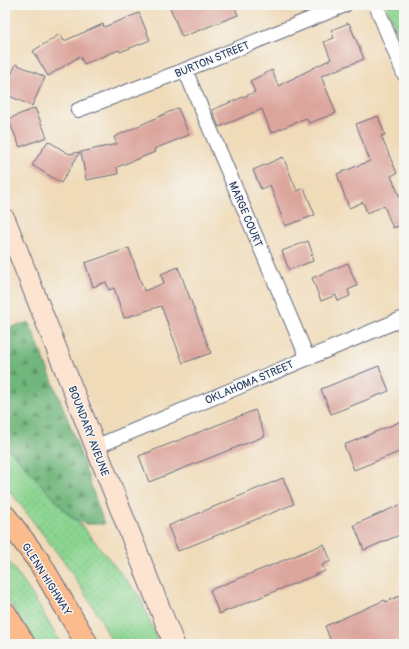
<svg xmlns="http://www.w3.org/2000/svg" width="409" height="649" font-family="Pangolin,sans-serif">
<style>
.green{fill:url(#green-dots);stroke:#548278}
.forest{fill:url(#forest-firs);stroke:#46726c}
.building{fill:#dca59c}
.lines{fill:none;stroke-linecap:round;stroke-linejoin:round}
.street-casing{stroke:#666b7e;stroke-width:16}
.secondary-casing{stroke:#666b7e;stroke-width:22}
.highway-casing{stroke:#666b7e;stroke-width:24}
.street{stroke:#fff;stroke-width:14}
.secondary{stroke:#fde4d1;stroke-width:20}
.highway{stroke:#fbbb8c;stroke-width:22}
.labels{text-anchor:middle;stroke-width:3;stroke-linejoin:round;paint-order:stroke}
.street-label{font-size:11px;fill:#1b2f5e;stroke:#f6f6f2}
</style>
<defs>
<pattern id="green-dots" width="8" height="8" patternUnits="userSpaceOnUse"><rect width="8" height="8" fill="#8cd591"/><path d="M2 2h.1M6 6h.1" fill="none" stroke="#78b77f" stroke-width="1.8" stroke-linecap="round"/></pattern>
<pattern id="forest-firs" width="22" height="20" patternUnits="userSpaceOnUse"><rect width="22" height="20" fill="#71b67b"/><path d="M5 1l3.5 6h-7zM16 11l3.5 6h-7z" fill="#5c9468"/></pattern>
</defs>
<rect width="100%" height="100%" fill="#f6f6f2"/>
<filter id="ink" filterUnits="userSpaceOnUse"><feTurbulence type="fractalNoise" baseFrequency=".025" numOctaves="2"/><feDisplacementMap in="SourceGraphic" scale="8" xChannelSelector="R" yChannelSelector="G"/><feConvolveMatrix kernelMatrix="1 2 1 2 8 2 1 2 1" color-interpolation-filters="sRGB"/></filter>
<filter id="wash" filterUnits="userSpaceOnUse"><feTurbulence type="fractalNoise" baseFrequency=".012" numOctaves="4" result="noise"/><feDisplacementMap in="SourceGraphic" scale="16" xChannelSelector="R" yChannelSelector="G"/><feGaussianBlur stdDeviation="0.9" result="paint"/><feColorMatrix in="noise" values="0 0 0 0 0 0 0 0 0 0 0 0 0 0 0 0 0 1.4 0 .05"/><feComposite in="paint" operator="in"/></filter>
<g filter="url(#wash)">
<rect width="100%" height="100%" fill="#f0dbb9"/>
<g class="green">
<polygon points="386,5 404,5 404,50"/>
<polygon points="5,445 72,518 78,521 140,597 159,644 113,644 100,618 68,567 5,485"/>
<polygon points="5,556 33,596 61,644 35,644 5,595"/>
</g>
<polygon class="forest" points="29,322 72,430 104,524 86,524 72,518 5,445 5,329"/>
<g id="blocks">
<g class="building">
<polygon points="169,5 234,5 238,15 182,37"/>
<polygon points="139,13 150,40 120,52 119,50 84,64 80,56 48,76 33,51 60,34 64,41 103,24 104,27"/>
<polygon points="349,23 364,59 321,76 336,113 309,123 306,118 271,133 262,109 219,127 212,110 255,92 250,81 272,70 278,86 331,59 324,42 334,38 331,30"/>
<polygon points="16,64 45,77 32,106 5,94 5,89"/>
<polygon points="35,108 47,137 20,147 8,119"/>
<polygon points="178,108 189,135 154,149 155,152 117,167 118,174 86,180 81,152 117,144 114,137"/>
<polygon points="378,116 385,135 381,136 397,173 391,176 404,207 404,224 393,228 384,206 367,213 363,202 349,208 337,174 370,161 356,124"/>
<polygon points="48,141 69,154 80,152 61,183 32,165"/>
<polygon points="283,157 297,191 304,188 315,215 285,226 270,185 261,189 253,170"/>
<polygon points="308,241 313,255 311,255 313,261 289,270 282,251"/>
<polygon points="129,248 144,291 164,283 161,274 178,267 211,353 183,363 161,306 124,318 114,288 109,290 106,282 93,287 85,263"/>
<polygon points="348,263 357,286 348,290 350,296 338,301 336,295 321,301 312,278"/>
<polygon points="379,366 389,391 331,414 321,389"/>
<polygon points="255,410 265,436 149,482 139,456"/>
<polygon points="404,420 404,450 354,470 344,445"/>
<polygon points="283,478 294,504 178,551 168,526"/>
<polygon points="404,503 404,533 364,550 354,525"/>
<polygon points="324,544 331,561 322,565 325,571 219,614 210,590"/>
<polygon points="404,594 404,640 394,644 332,644 325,626 385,600 386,602"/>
</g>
</g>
</g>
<g filter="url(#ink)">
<use href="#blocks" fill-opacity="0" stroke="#666b7e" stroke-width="1"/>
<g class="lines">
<defs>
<g id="street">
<polyline points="376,5 404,74"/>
<polyline points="185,70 307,357"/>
<polyline points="78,110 185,70 345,5"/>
<polyline points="95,447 404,318"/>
</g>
<polyline id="secondary" points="5,219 174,644"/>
<g id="highway">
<polyline points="5,516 40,563 87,644"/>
<polyline points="5,613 24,644"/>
</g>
</defs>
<use href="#street" class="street-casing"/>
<use href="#secondary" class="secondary-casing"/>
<use href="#highway" class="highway-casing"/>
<use href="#street" class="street"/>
<use href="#secondary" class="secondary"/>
<use href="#highway" class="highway"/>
</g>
</g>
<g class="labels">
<g class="street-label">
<text transform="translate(212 59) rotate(-22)" y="4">BURTON STREET</text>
<text transform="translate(246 214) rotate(67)" y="4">MARGE COURT</text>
<text transform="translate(249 382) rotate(-23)" y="4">OKLAHOMA STREET</text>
<text transform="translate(89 431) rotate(69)" y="4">BOUNDARY AVEUNE</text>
<text transform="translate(47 579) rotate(58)" y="4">GLENN HIGHWAY</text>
</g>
</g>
<rect width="409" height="649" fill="none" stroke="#f6f6f2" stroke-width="20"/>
</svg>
